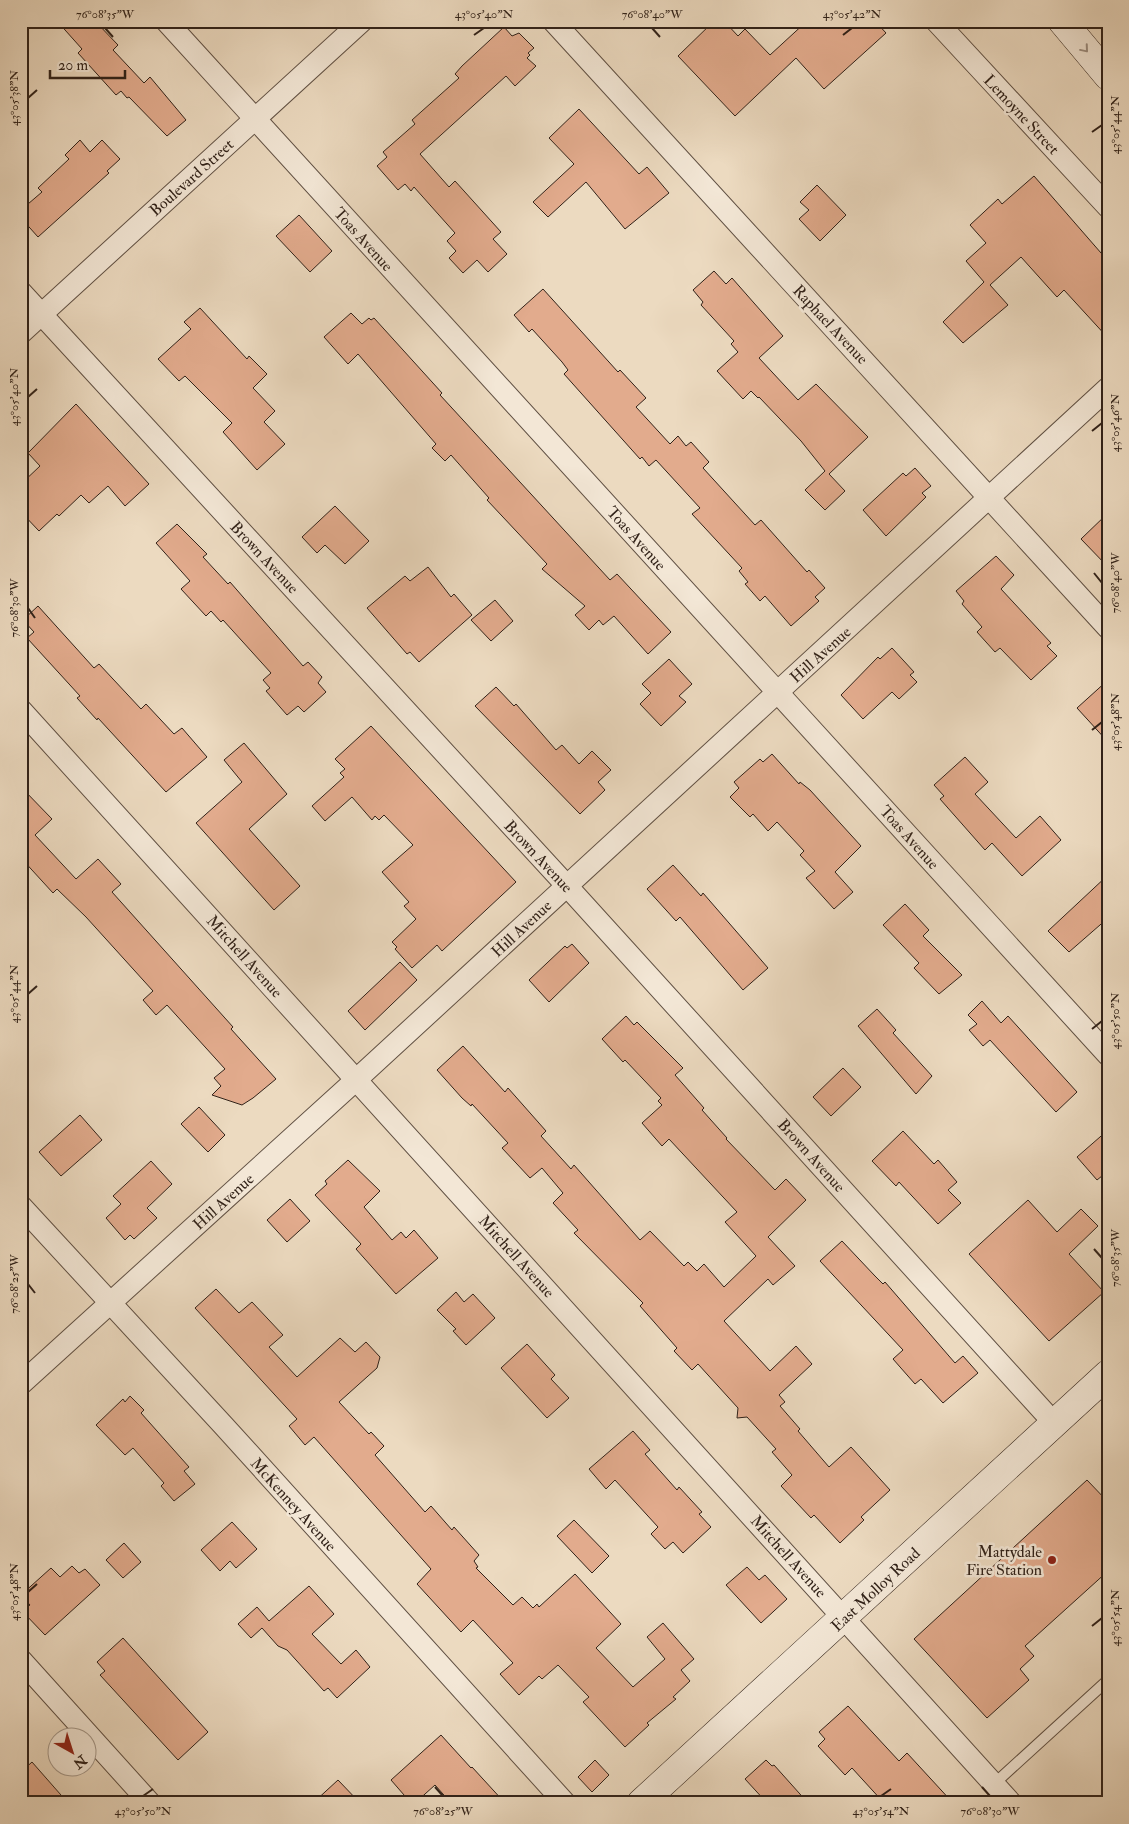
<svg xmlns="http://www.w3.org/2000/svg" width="1129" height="1824" font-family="'IM FELL Double Pica',serif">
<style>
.building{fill:#e2ab8d;stroke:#312219}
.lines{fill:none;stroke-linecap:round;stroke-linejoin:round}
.lane-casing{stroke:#605043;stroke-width:12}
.street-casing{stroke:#605043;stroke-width:23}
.secondary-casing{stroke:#312219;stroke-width:29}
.lane{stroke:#f3e7d6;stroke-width:10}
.street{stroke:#f3e7d6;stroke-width:21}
.secondary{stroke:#f3e7d6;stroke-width:28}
.oneway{stroke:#9c8e81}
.ticks{fill:none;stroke:#312219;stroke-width:2}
.poi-dot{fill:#8f2418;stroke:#f3e7d6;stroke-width:2}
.labels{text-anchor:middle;stroke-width:5;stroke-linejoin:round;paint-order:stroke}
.street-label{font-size:16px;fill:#312219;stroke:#f3e7d6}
.poi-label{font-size:16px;fill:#312219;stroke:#f3e7d6;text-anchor:end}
.neatline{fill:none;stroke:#312219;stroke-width:2}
.ticks-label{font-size:12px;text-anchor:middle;fill:#312219}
</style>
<rect width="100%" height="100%" fill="#ecdac0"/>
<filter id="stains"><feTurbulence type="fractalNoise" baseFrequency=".004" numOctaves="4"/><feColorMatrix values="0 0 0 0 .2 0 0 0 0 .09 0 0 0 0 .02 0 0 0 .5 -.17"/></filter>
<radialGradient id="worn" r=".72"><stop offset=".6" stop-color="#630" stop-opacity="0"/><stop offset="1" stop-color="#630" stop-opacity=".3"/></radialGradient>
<g class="building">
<polygon points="57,21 95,21 118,45 113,50 144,83 150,77 186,120 167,136 129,97 127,98 121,91 116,95 78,53 82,49"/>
<polygon points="714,21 724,21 738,36 745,29 770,55 807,21 875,21 886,33 824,89 796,58 735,116 678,56"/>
<polygon points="504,27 512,36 519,33 534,48 528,53 530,55 527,58 536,66 515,86 506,76 420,154 449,187 455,181 501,232 493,239 507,254 488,272 477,260 463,273 449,258 456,251 447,241 455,233 414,187 411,191 405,184 398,190 377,166 387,157 383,152 415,124 412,120 459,78 455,74 462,66"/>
<polygon points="579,109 639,174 647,167 669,193 625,229 586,182 548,217 533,202 574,164 549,138"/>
<polygon points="80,140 90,152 102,140 120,159 107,171 109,173 38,237 21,218 21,210 42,192 38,188 69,159 65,155"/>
<polygon points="1034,176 1108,261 1108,338 1064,290 1057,297 1021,257 990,285 1008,305 963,343 943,322 984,282 966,261 986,243 970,225 998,199 1002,204"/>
<polygon points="817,185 846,215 820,241 799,219 809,210 800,202"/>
<polygon points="299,215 332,251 310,272 276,236"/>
<polygon points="714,271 726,284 732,278 783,336 759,358 798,400 816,384 868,437 829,474 845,491 825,510 805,490 825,471 801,441 759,397 758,398 751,391 743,399 717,371 738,352 731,344 734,341 701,305 703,302 693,290"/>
<polygon points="543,289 618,372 620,370 646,398 636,407 670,444 678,436 686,446 691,442 709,462 703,468 755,525 761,520 807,572 809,570 825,588 815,597 819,601 791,626 765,596 760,601 745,584 748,582 739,571 742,568 692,514 700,508 656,460 649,466 642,457 640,459 564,374 568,370 562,362 532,329 529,332 514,315"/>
<polygon points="200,308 247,359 249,356 267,374 253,388 275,411 264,422 285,444 257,470 223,432 232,423 185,376 179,381 158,359 191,329 184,322"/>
<polygon points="351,313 362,324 369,318 371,320 374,318 442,393 440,395 610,580 617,574 671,632 648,654 614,616 603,625 599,620 589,630 575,615 585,606 542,569 547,564 487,500 489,498 451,455 445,461 432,448 436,444 358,354 348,364 324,337"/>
<polygon points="76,404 149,484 125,506 108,486 89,503 81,495 59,516 57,514 39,531 21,512 21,484 40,466 28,453"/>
<polygon points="915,468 931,486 922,493 926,497 886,536 863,510 903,473 906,476"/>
<polygon points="335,506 369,541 345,564 325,545 317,553 302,537"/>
<polygon points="1108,513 1108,567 1081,539"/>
<polygon points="177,524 207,554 203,557 228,584 230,582 303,666 308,662 322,677 318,683 326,692 304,712 298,706 287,715 266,691 270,688 263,680 271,673 223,620 221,622 211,611 206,616 181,589 190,581 156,543"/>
<polygon points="996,556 1014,575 1001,589 1051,643 1047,646 1057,656 1031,680 1000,648 995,652 977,632 982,627 962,604 964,601 956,591"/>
<polygon points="428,567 451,597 454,594 472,615 419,662 410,652 407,654 367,608 405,576 410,581"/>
<polygon points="495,600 513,621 491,641 471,620"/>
<polygon points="38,606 94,668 99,664 141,709 146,704 174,734 182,728 207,757 166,792 98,718 97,720 77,698 80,696 27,638 34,632 23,620"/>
<polygon points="892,648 914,672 910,675 917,682 899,699 892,692 863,719 841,695 878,657 880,659"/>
<polygon points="669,659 692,684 679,696 686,702 661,726 640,704 651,693 642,684"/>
<polygon points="1108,680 1108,742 1077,708"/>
<polygon points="496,687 514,706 516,704 556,750 562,745 579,764 592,751 611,770 598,782 605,790 580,814 475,706"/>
<polygon points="371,726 516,882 442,951 437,945 412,968 395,949 397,947 392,942 416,919 404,906 409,902 382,872 413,845 384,815 379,820 375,816 372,820 352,797 325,821 312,806 344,777 340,773 345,769 335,759"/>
<polygon points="244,743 287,794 249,829 300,886 274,910 196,823 242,782 224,760"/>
<polygon points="772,754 799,784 800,782 810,790 861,846 835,872 853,892 834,909 806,878 815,871 800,855 804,851 777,822 768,831 753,814 750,817 730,797 739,788 734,782 760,759 763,762"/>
<polygon points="965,757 988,782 975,794 1016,838 1040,816 1061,840 1022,876 992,843 985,850 940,799 944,796 934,785"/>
<polygon points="21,787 52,819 35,835 76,879 98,859 121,884 112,892 233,1027 231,1029 276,1079 253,1098 242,1105 212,1095 221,1086 214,1078 225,1069 167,1005 156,1015 143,1000 153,991 86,917 57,889 53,893 21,858"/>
<polygon points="673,865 701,896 703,893 768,968 743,990 680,917 676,921 647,889"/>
<polygon points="1108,875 1108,918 1069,952 1048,931"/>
<polygon points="905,904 929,930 923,936 962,975 939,994 914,968 919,963 883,925"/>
<polygon points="572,944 589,963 549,1002 529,980 565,946 567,948"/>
<polygon points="400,962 417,980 365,1030 348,1011"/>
<polygon points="982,1001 1001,1023 1008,1016 1077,1092 1056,1112 990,1040 983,1046 969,1030 977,1024 968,1015"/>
<polygon points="877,1009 896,1030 893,1033 932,1076 916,1094 858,1026"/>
<polygon points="626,1016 634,1025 637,1022 683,1068 675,1075 704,1108 702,1110 727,1138 726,1139 775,1190 786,1179 806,1200 768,1237 795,1266 773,1285 768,1279 724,1321 770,1371 796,1346 812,1364 779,1395 785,1402 780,1406 800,1429 798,1431 829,1467 851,1447 890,1490 861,1517 864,1520 840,1543 814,1515 811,1518 781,1486 792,1475 772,1452 776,1449 747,1417 737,1418 738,1408 698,1364 692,1370 674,1351 677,1348 640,1306 643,1303 574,1233 578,1230 553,1203 563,1193 542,1168 530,1178 502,1148 508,1143 472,1104 471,1106 462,1098 437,1070 463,1046 505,1092 508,1088 546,1131 541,1136 571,1169 574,1165 640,1240 650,1231 684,1266 688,1262 697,1271 704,1264 724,1287 756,1256 725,1222 737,1212 669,1139 662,1146 642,1123 662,1105 658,1101 661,1098 625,1060 623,1062 602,1039"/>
<polygon points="843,1068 861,1087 831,1116 813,1097"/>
<polygon points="199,1107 225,1135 208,1152 181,1124"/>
<polygon points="80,1115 102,1140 61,1176 39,1152"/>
<polygon points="1108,1130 1108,1171 1097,1180 1077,1157"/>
<polygon points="903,1131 934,1164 938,1160 957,1182 948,1190 961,1203 938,1224 899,1182 896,1186 872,1161"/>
<polygon points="348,1160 380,1191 364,1207 392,1240 401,1232 406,1238 414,1230 438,1258 396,1294 356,1249 361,1244 315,1195 327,1184 325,1181"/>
<polygon points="151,1161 172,1184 147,1208 157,1218 134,1239 130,1235 125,1240 106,1218 121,1204 113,1196"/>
<polygon points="290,1199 310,1221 287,1242 267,1220"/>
<polygon points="1028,1200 1057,1232 1081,1209 1098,1226 1069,1254 1104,1292 1049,1341 969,1254"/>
<polygon points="842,1241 875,1276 883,1284 885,1282 955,1363 963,1356 978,1373 943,1403 921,1379 915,1384 893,1359 903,1350 820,1261"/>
<polygon points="216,1289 239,1313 252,1302 283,1335 269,1347 297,1377 340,1338 355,1352 366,1342 380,1357 377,1368 339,1402 369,1434 371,1432 384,1446 375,1455 425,1512 431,1506 452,1530 454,1527 479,1555 474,1561 478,1567 476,1568 513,1605 522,1597 533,1608 537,1604 539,1607 575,1574 621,1624 596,1648 633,1687 665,1659 647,1637 663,1623 694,1659 681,1670 690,1681 673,1697 676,1699 647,1723 649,1725 625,1747 583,1702 589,1697 558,1665 542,1679 539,1676 519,1695 500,1674 513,1663 473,1620 461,1632 417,1584 431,1569 314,1437 305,1445 289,1426 297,1419 195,1308"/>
<polygon points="456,1292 464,1302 473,1294 495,1318 466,1345 453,1331 456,1329 437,1310"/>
<polygon points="527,1344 555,1375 551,1379 569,1398 547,1418 501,1368"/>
<polygon points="130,1396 144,1410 141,1413 189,1467 184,1471 195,1484 174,1501 161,1486 164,1483 133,1448 125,1455 96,1425 123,1399 125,1402"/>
<polygon points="633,1431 650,1450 645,1454 677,1490 679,1487 702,1512 699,1514 711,1527 683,1553 673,1542 665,1549 651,1534 658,1527 615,1480 606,1489 589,1469"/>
<polygon points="1087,1480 1108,1502 1108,1571 1025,1646 1034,1656 1020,1669 1029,1680 987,1718 914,1639"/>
<polygon points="574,1520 609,1556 592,1573 557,1536"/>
<polygon points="232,1522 257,1549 236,1568 230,1561 220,1571 201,1550"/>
<polygon points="124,1543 141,1562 123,1578 106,1560"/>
<polygon points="72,1566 79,1573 85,1569 100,1585 45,1635 22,1611 30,1605 21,1595 51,1568 60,1577"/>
<polygon points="747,1567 759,1580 765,1575 787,1599 761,1623 726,1585"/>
<polygon points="309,1586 334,1614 312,1634 341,1664 356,1650 370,1667 337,1698 328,1688 324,1691 287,1650 278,1646 262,1628 251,1638 238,1624 257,1607 269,1621"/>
<polygon points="123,1638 208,1732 178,1760 100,1675 105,1671 97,1662"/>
<polygon points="848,1706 899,1761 907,1753 953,1803 884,1803 852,1768 845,1775 818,1746 825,1739 819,1732"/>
<polygon points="441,1735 471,1768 472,1767 505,1803 451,1803 435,1785 415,1803 411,1803 391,1780"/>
<polygon points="595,1760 609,1775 592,1792 578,1777"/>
<polygon points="766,1760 772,1766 774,1765 808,1803 767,1803 745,1779"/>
<polygon points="32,1762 68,1803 30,1803 21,1794 21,1772"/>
<polygon points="338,1780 360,1803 313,1803"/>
</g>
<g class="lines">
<defs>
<g id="lane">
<polyline points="1096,1386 1108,1399"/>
<polyline points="994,1784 1108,1680"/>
<polyline points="989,1803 1001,1792"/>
</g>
<g id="street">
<polyline points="166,21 1108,1055"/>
<polyline points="553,21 1108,628"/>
<polyline points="936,21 1108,207"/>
<polyline points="21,292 567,886 1054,1423"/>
<polyline points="21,333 362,21"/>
<polyline points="21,710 1011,1803"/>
<polyline points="21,1206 223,1425 565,1803"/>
<polyline points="21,1384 357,1079 1108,388"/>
<polyline points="21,1660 150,1803"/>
</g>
<g id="secondary">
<polyline points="1062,21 1108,76"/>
<polyline points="641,1803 1108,1374"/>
</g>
</defs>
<use href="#lane" class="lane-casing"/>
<use href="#street" class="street-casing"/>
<use href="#secondary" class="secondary-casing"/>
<use href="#lane" class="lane"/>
<use href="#street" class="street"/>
<use href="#secondary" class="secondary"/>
</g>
<defs><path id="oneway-chevron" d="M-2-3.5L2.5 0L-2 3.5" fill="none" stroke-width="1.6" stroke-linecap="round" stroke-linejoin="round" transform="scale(1.25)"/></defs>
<use class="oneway" href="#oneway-chevron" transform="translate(1085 49) rotate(50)"/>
<path class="ticks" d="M105 28 113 37M652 28 660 37M474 35 484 28M843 35 852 28M28 98 37 90M1092 132 1102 125M28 397 37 389M1092 431 1102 423M1094 573 1102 583M28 608 35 618M1092 730 1102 722M28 994 37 986M1092 1029 1102 1021M1094 1249 1102 1258M28 1284 35 1293M28 1592 37 1584M1092 1626 1102 1618M435 1787 443 1796M982 1787 990 1796M143 1796 153 1789M881 1796 891 1789"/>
<circle class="poi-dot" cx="1052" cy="1560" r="5"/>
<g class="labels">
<g class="street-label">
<text transform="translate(1022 114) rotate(47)" y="6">Lemoyne Street</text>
<text transform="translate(191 177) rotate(-42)" y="6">Boulevard Street</text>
<text transform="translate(364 239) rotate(48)" y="6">Toas Avenue</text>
<text transform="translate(831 324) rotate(47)" y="6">Raphael Avenue</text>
<text transform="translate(637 538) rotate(48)" y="6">Toas Avenue</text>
<text transform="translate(265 557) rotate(47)" y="6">Brown Avenue</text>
<text transform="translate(820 654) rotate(-42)" y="6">Hill Avenue</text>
<text transform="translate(910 837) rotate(48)" y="6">Toas Avenue</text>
<text transform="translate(539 856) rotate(47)" y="6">Brown Avenue</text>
<text transform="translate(521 928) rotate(-43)" y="6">Hill Avenue</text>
<text transform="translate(245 956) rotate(48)" y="6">Mitchell Avenue</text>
<text transform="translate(812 1155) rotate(48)" y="6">Brown Avenue</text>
<text transform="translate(223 1201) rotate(-42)" y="6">Hill Avenue</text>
<text transform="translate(517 1256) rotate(48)" y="6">Mitchell Avenue</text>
<text transform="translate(294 1504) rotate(48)" y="6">McKenney Avenue</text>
<text transform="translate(789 1556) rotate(48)" y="6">Mitchell Avenue</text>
<text transform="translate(875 1589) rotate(-43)" y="6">East Molloy Road</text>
</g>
<g class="poi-label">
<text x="1042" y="1557">Mattydale<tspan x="1042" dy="18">Fire Station</tspan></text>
</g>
</g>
<rect width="1129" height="1824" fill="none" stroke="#ecdac0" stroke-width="55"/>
<g transform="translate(72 1752) rotate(141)"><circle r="24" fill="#f3e7d6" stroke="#a5988a"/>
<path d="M0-4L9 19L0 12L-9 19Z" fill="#8f2418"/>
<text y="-8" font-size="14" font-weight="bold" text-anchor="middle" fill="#312219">N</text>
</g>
<path d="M50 70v8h75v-8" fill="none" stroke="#312219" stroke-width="2.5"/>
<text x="58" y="70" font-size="15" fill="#312219" stroke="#f3e7d6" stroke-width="4" paint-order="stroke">20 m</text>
<rect x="28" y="28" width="1074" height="1768" class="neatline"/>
<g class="ticks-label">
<text x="105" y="18">76°08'35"W</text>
<text x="484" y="18">43°05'40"N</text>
<text x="652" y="18">76°08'40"W</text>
<text x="852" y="18">43°05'42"N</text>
<text transform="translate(14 98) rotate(-90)" y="4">43°05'38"N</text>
<text transform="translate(1115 125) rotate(-90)" y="4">43°05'44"N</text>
<text transform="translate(14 397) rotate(-90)" y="4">43°05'40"N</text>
<text transform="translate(1115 423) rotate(-90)" y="4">43°05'46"N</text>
<text transform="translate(1115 583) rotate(-90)" y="4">76°08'40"W</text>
<text transform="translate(14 608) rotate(-90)" y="4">76°08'30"W</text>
<text transform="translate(1115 722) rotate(-90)" y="4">43°05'48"N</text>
<text transform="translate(14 994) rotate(-90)" y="4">43°05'44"N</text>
<text transform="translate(1115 1021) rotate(-90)" y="4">43°05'50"N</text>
<text transform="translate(1115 1258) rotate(-90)" y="4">76°08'35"W</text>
<text transform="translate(14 1284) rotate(-90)" y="4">76°08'25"W</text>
<text transform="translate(14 1592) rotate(-90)" y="4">43°05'48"N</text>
<text transform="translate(1115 1618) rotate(-90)" y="4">43°05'54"N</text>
<text x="143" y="1815">43°05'50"N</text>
<text x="443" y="1815">76°08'25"W</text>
<text x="881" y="1815">43°05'54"N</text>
<text x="990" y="1815">76°08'30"W</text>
</g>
<rect width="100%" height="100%" filter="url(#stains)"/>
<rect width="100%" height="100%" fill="url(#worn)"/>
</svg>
